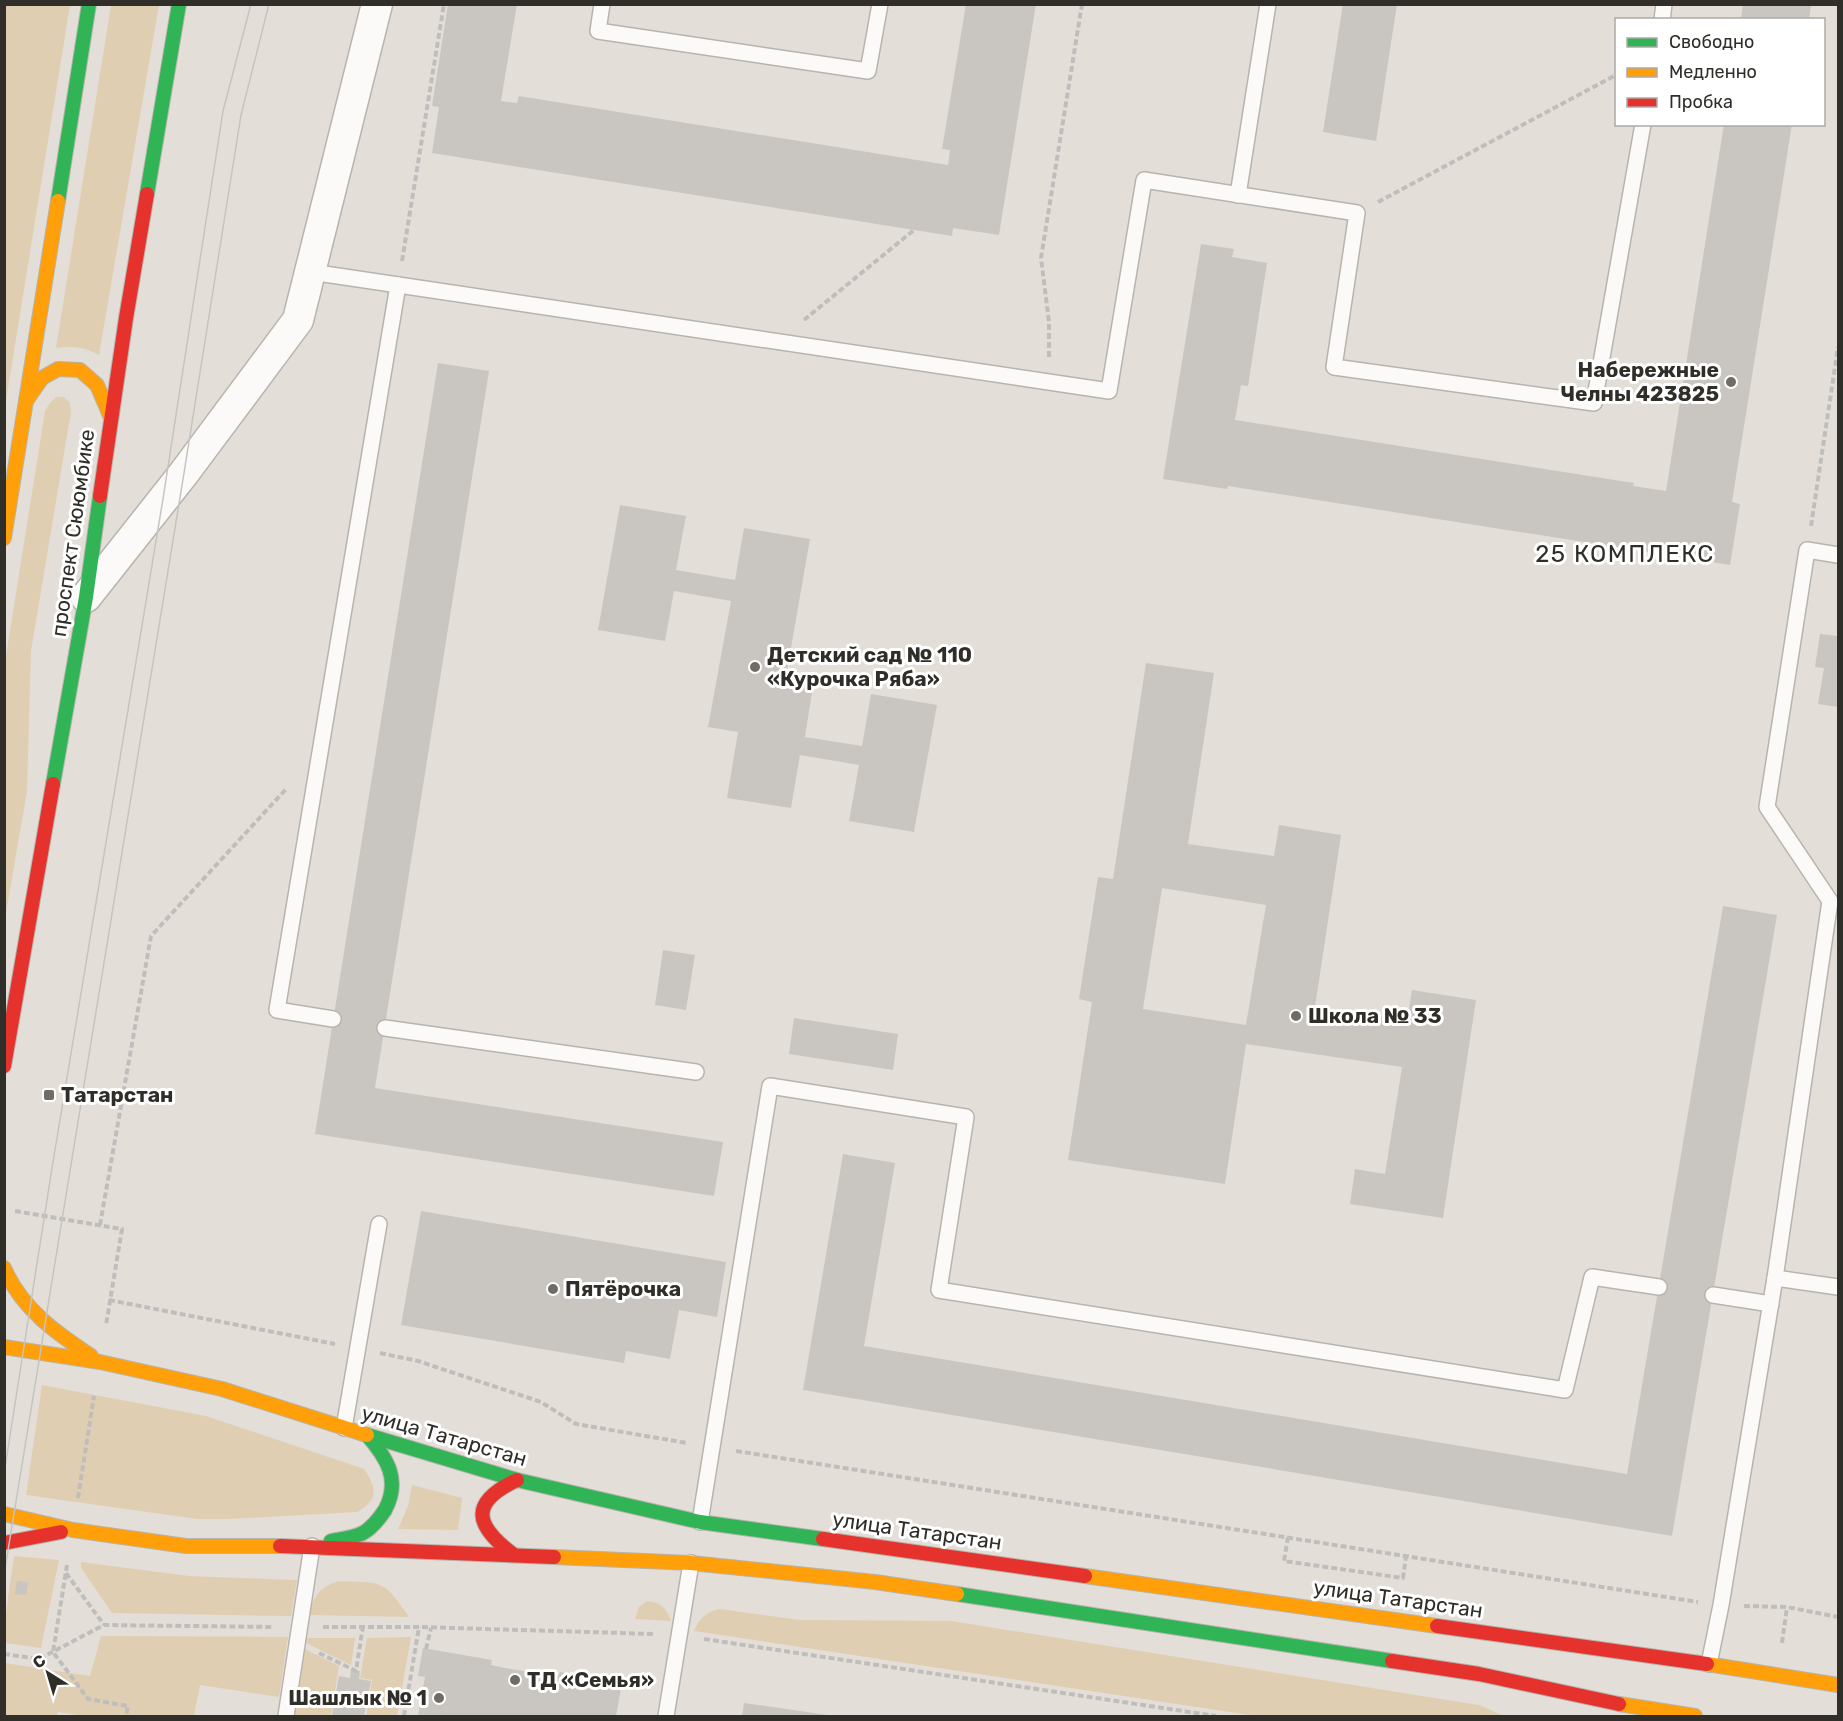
<svg xmlns="http://www.w3.org/2000/svg" width="1843" height="1721" font-family="Rubik,sans-serif">
<style>
.green{fill:#e0ceb2}
.building{fill:#c9c5c0;fill-rule:evenodd}
.lines{fill:none;stroke-linecap:round;stroke-linejoin:round}
.lane-casing{stroke:#b7b4ae;stroke-width:18}
.street-casing{stroke:#b7b4ae;stroke-width:33}
.fast-casing{stroke:#b7b4ae;stroke-width:16}
.slow-casing{stroke:#b7b4ae;stroke-width:16}
.jam-casing{stroke:#b7b4ae;stroke-width:16}
.path{stroke:#c0bebc;stroke-width:4;stroke-dasharray:6 3;stroke-linecap:butt}
.lane{stroke:#fbfaf9;stroke-width:15}
.street{stroke:#fbfaf9;stroke-width:30}
.fast{stroke:#30b455;stroke-width:14}
.slow{stroke:#ff9f0a;stroke-width:14}
.jam{stroke:#e5322d;stroke-width:14}
.tram{stroke:#c5c4c2;stroke-width:1.5}
.poi-dot{fill:#6f6c66;stroke:#fff;stroke-width:2}
.labels{text-anchor:middle;stroke-width:6;stroke-linejoin:round;paint-order:stroke}
.poi-label{font-size:21px;font-weight:bold;fill:#302e29;stroke:#fff;text-anchor:start}
.street-label{font-size:21px;fill:#302e29;stroke:#fff}
.quarter-label{font-size:24px;letter-spacing:1.5px;fill:#302e29;stroke:#fff}
</style>
<rect width="100%" height="100%" fill="#e3dfd8"/>
<g class="green">
<polygon points="5,4 70,5 5,407 4,5"/>
<path d="M111 5H159L99 355C85 347 73 346 56 348Z"/>
<polygon points="56,397 64,397 70,403 71,412 31,651 27,791 5,919 5,662 45,411 50,403"/>
<path d="M42 1385 206 1416 364 1469C377 1488 379 1500 357 1512L230 1519H197L26 1495Z"/>
<polygon points="412,1485 462,1498 458,1530 398,1529 408,1506"/>
<polygon points="14,1556 59,1560 41,1648 5,1643 5,1620"/>
<polygon points="81,1562 189,1576 297,1580 291,1616 112,1613 81,1568"/>
<path d="M339 1581C384 1583 383 1579 409 1617L309 1615C313 1597 320 1586 339 1581Z"/>
<path d="M647 1601C661 1602 667 1609 671 1621L635 1619 639 1607Z"/>
<path d="M719 1609 800 1620 951 1621 1479 1705 1504 1716H1256L694 1631C699 1619 706 1612 719 1609Z"/>
<polygon points="101,1636 288,1637 279,1697 200,1685 194,1716 84,1716 58,1712 57,1716 5,1716 5,1663 90,1676"/>
<polygon points="411,1637 397,1716 366,1716 372,1680 360,1678 367,1638"/>
<polygon points="307,1638 355,1638 351,1665 306,1643"/>
<polygon points="305,1649 339,1666 331,1716 294,1716"/>
</g>
<g class="building">
<polygon points="448,4 517,4 501,101 517,103 519,96 948,165 950,150 942,149 966,4 1036,4 999,235 953,228 952,236 432,153 439,107 432,106"/>
<polygon points="1343,4 1397,4 1376,141 1323,132"/>
<polygon points="1743,4 1811,4 1809,20 1741,20"/>
<polygon points="1724,124 1792,124 1732,502 1740,504 1730,565 1228,486 1227,489 1163,479 1201,244 1234,249 1232,257 1267,263 1248,386 1241,385 1235,420 1634,483 1633,486 1666,491"/>
<polygon points="438,363 489,371 375,1088 723,1142 714,1196 315,1134"/>
<polygon points="620,505 686,516 676,570 735,580 744,528 810,539 785,682 813,686 805,737 862,746 871,694 937,705 914,832 849,821 859,765 800,755 791,808 727,798 738,732 708,727 731,601 674,591 665,641 598,630"/>
<polygon points="1820,634 1838,636 1838,707 1818,704 1824,668 1815,667"/>
<path d="M1146 663 1214 673 1188 844 1274 856 1279 825 1341 835 1315 1007 1407 1021 1412 990 1476 1000 1443 1218 1350 1204 1355 1169 1385 1174 1402 1067 1246 1044 1225 1184 1068 1160 1092 1002 1079 999 1098 877 1113 879ZM1162 888 1266 905 1246 1025 1143 1009Z"/>
<polygon points="1723,906 1777,915 1672,1536 803,1390 843,1154 895,1163 864,1346 1627,1474"/>
<polygon points="663,950 695,955 686,1010 655,1005"/>
<polygon points="794,1018 898,1034 893,1070 789,1054"/>
<polygon points="421,1211 726,1262 717,1317 679,1310 670,1359 626,1351 624,1363 401,1325"/>
<polygon points="17,1581 28,1582 26,1595 15,1594"/>
<polygon points="423,1648 492,1660 491,1665 505,1668 558,1677 560,1672 622,1683 616,1716 418,1716 425,1677 418,1676"/>
<polygon points="351,1670 360,1671 359,1679 371,1681 364,1716 332,1715 339,1676 350,1678"/>
<polygon points="744,1703 828,1715 828,1716 742,1716"/>
</g>
<g class="lines">
<defs>
<g id="lane">
<polyline points="602,4 598,31 868,71 880,4"/>
<polyline points="1662,20 1664,4"/>
<polyline points="1238,195 1268,4"/>
<polyline points="311,272 1109,391 1144,180 1357,213 1334,367 1594,403 1643,124"/>
<polyline points="333,1019 277,1010 398,285"/>
<polyline points="385,1028 696,1072"/>
<polyline points="1775,1278 1838,1287"/>
<polyline points="1713,1295 1771,1304"/>
<polyline points="344,1428 379,1224"/>
<polyline points="700,1522 770,1086 966,1117 939,1290 1565,1390 1592,1277 1659,1287"/>
<polyline points="1709,1664 1721,1605 1775,1278 1830,901 1767,807 1807,550 1838,555"/>
<polyline points="286,1716 312,1546"/>
<polyline points="666,1716 691,1563"/>
</g>
<polyline id="street" points="86,597 184,473 298,320 377,4"/>
<g id="fast">
<polyline points="147,194 179,4"/>
<polyline points="58,201 89,4"/>
<polyline points="53,784 86,597 100,496"/>
<polyline points="367,1435 517,1480 700,1522 823,1539"/>
<path d="M331 1541C341 1539 353 1538 363 1533 372 1528 379 1519 385 1510 401 1480 387 1458 367 1435"/>
<polyline points="957,1594 1392,1661"/>
</g>
<g id="slow">
<polyline points="26,401 42,378 58,369 80,370 97,385 111,418"/>
<polyline points="4,538 58,201"/>
<path d="M4 1268C22 1309 55 1332 91 1356"/>
<polyline points="4,1347 100,1362 222,1389 367,1435"/>
<polyline points="4,1514 73,1530 186,1546 280,1546"/>
<polyline points="554,1557 691,1563 875,1582 957,1594"/>
<polyline points="1085,1576 1437,1626"/>
<polyline points="1707,1664 1838,1685"/>
<polyline points="1619,1704 1695,1716"/>
</g>
<g id="jam">
<polyline points="100,496 126,318 147,194"/>
<polyline points="4,1066 53,784"/>
<polyline points="823,1539 1085,1576"/>
<polyline points="4,1543 61,1532"/>
<polyline points="280,1546 554,1557"/>
<path d="M514 1555C475 1526 468 1503 517 1480"/>
<polyline points="1437,1626 1707,1664"/>
<polyline points="1392,1661 1479,1674 1619,1704"/>
</g>
</defs>
<use href="#lane" class="lane-casing"/>
<use href="#street" class="street-casing"/>
<use href="#fast" class="fast-casing"/>
<use href="#slow" class="slow-casing"/>
<use href="#jam" class="jam-casing"/>
<g class="path">
<polyline points="1378,202 1616,75"/>
<polyline points="402,261 444,4"/>
<polyline points="804,320 914,230"/>
<polyline points="1049,357 1049,322 1041,258 1082,4"/>
<polyline points="1811,526 1838,347"/>
<polyline points="15,1211 122,1229 106,1325"/>
<polyline points="100,1225 151,936 287,788"/>
<polyline points="109,1300 335,1344"/>
<polyline points="380,1353 418,1361 541,1402 576,1424 687,1443"/>
<polyline points="736,1451 1698,1602"/>
<polyline points="78,1498 94,1396"/>
<polyline points="1288,1537 1284,1561 1403,1578 1406,1556"/>
<polyline points="67,1565 53,1652 88,1699 128,1706 126,1716"/>
<polyline points="66,1573 104,1625"/>
<polyline points="1744,1606 1787,1607 1838,1617"/>
<polyline points="323,1627 419,1627 655,1634"/>
<polyline points="704,1639 1216,1716"/>
<polyline points="1782,1643 1787,1607"/>
<polyline points="426,1649 431,1628"/>
<polyline points="319,1653 356,1671 363,1626"/>
<polyline points="4,1654 39,1659 104,1625 274,1627"/>
<polyline points="404,1716 419,1627"/>
</g>
<use href="#lane" class="lane"/>
<use href="#street" class="street"/>
<use href="#fast" class="fast"/>
<use href="#slow" class="slow"/>
<use href="#jam" class="jam"/>
<g class="tram">
<polyline points="4,1474 52,1168 163,499 223,111 251,4"/>
<polyline points="4,1575 184,473 241,115 269,4"/>
</g>
</g>
<g class="poi-dot">
<circle cx="1731" cy="382" r="6"/>
<circle cx="755" cy="667" r="6"/>
<circle cx="1296" cy="1016" r="6"/>
<rect x="43" y="1089" width="12" height="12" rx="3"/>
<circle cx="553" cy="1289" r="6"/>
<circle cx="515" cy="1680" r="6"/>
<circle cx="439" cy="1698" r="6"/>
</g>
<g class="labels">
<g class="poi-label">
<text x="1719" y="377" text-anchor="end">Набережные<tspan x="1719" dy="24">Челны 423825</tspan></text>
<text x="767" y="662">Детский сад № 110<tspan x="767" dy="24">«Курочка Ряба»</tspan></text>
<text x="1308" y="1023">Школа № 33</text>
<text x="61" y="1102">Татарстан</text>
<text x="565" y="1296">Пятёрочка</text>
<text x="527" y="1687">ТД «Семья»</text>
<text x="427" y="1705" text-anchor="end">Шашлык № 1</text>
</g>
<g class="street-label">
<text transform="translate(73 533) rotate(-82)" y="7">проспект Сююмбике</text>
<text transform="translate(444 1436) rotate(16)" y="7">улица Татарстан</text>
<text transform="translate(917 1531) rotate(8)" y="7">улица Татарстан</text>
<text transform="translate(1398 1599) rotate(8)" y="7">улица Татарстан</text>
</g>
<g class="quarter-label">
<text x="1625" y="562">25 КОМПЛЕКС</text>
</g>
</g>
<rect width="1843" height="1721" fill="none" stroke="#302e29" stroke-width="12"/>
<rect x="1615" y="18" width="210" height="108" fill="#ffffff" stroke="#acaba9" stroke-width="1.5"/>
<rect x="1627" y="38" width="30" height="9" fill="#30b455" stroke="#acaba9" stroke-width="1.5"/>
<text x="1669" y="48" font-size="18" fill="#302e29">Свободно</text>
<rect x="1627" y="68" width="30" height="9" fill="#ff9f0a" stroke="#acaba9" stroke-width="1.5"/>
<text x="1669" y="78" font-size="18" fill="#302e29">Медленно</text>
<rect x="1627" y="98" width="30" height="9" fill="#e5322d" stroke="#acaba9" stroke-width="1.5"/>
<text x="1669" y="108" font-size="18" fill="#302e29">Пробка</text>
<g transform="translate(48 1673) rotate(323)" stroke="#ffffff" stroke-width="4.5" paint-order="stroke">
<path d="M0-4.5L10 22L0 15L-10 22Z" fill="#302e29"/>
<text y="-9" font-size="16" font-weight="bold" text-anchor="middle" fill="#302e29">С</text>
</g>
</svg>
